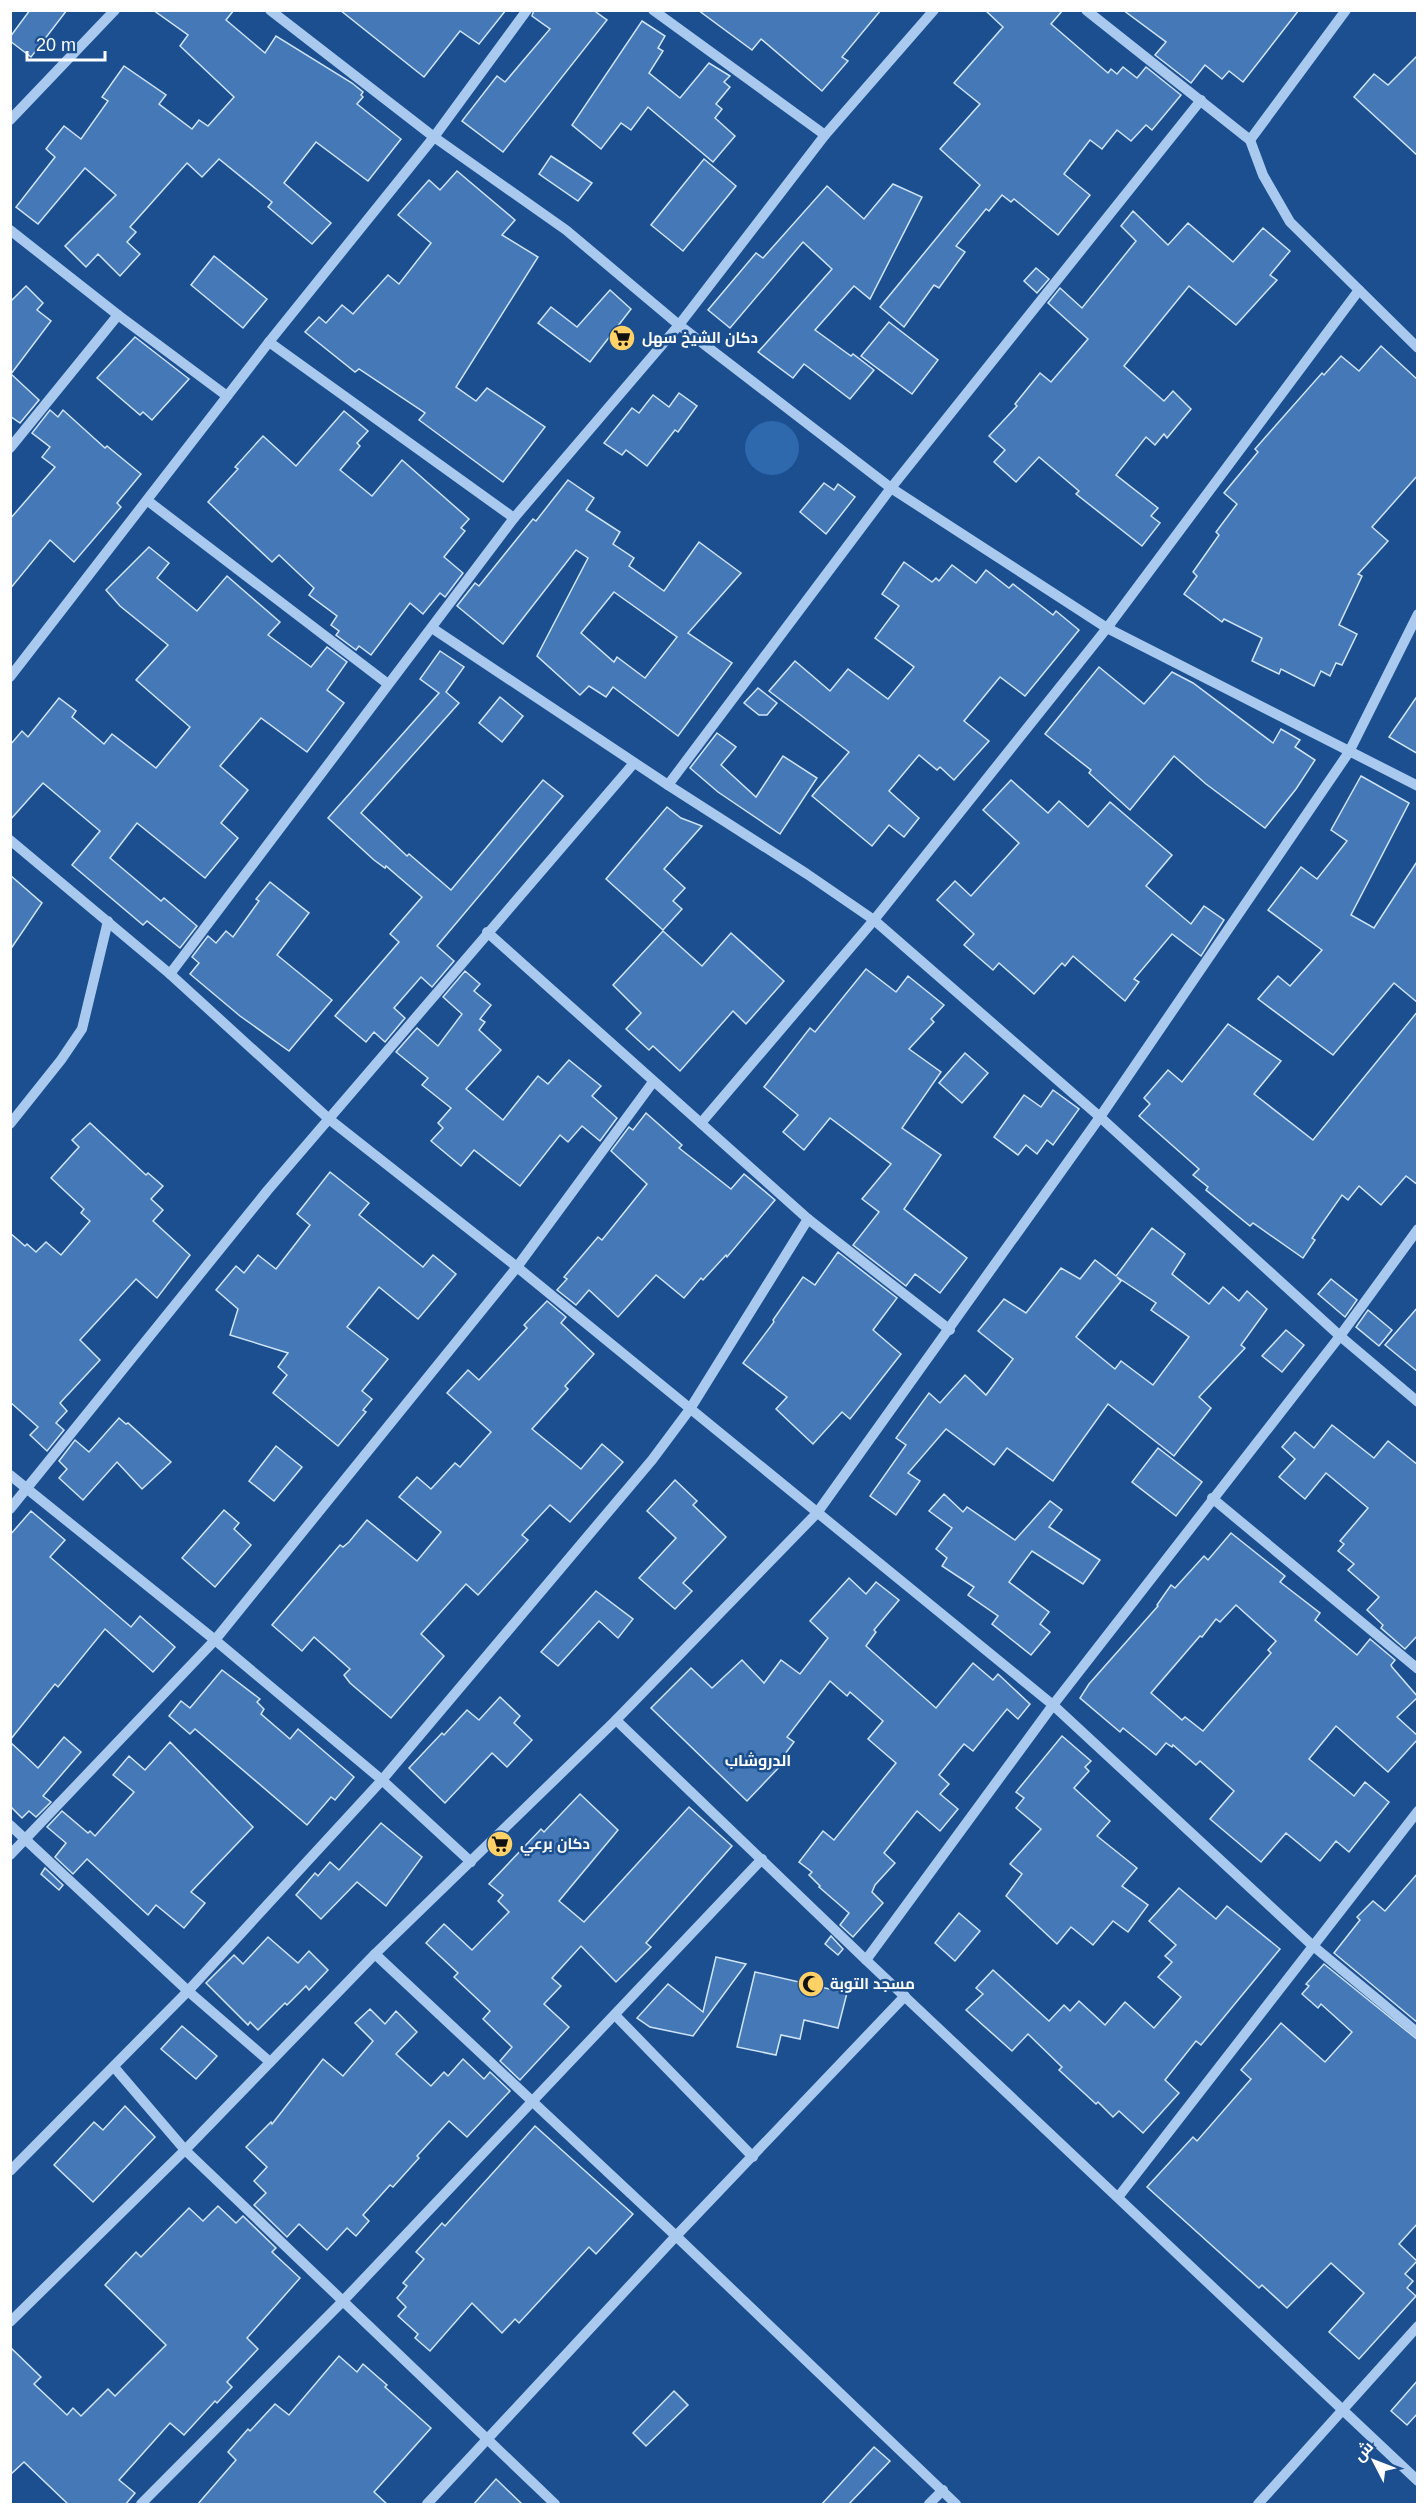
<svg xmlns="http://www.w3.org/2000/svg" width="1428" height="2515" font-family="Arial,Cairo,sans-serif">
<style>
.green{fill:#2e69ad}
.building{fill:#4478b7;stroke:#cfe3fa;stroke-width:1.5;fill-rule:evenodd}
.lines{fill:none;stroke-linecap:round;stroke-linejoin:round}
.minor{stroke:#a9c9ee;stroke-width:10}
.labels{text-anchor:middle;stroke-width:5;stroke-linejoin:round;paint-order:stroke}
.poi-label{font-size:15px;font-weight:bold;fill:#fff;stroke:#1b4f8f;text-anchor:start}
.neighbourhood-label{font-size:16px;font-weight:bold;fill:#fff;stroke:#1b4f8f}
</style>
<rect width="100%" height="100%" fill="#1b4f8f"/>
<circle class="green" cx="772" cy="448" r="27"/>
<g class="building">
<polygon points="30,10 67,10 31,57 10,41 10,37"/>
<polygon points="153,10 234,10 226,20 265,53 276,36 352,83 363,92 361,95 363,97 357,104 401,139 368,181 316,142 284,183 331,223 312,244 268,207 272,202 219,159 202,177 187,163 130,227 136,232 127,242 140,254 120,276 98,254 86,267 65,246 116,195 85,168 38,224 16,207 55,157 46,149 49,145 64,126 81,139 108,101 102,97 124,66 166,95 159,104 192,129 199,120 208,126 234,97 180,46 188,35"/>
<polygon points="340,10 506,10 479,44 460,31 424,77"/>
<polygon points="534,10 593,10 607,20 503,152 462,121 497,76 505,82 550,29 532,16"/>
<polygon points="698,10 881,10 842,57 848,61 822,91 761,39 752,50"/>
<polygon points="985,10 1063,10 1051,24 1108,73 1111,69 1117,74 1123,67 1137,78 1146,67 1181,95 1152,130 1146,125 1131,141 1117,130 1102,149 1090,140 1064,174 1090,195 1058,235 1014,199 1011,202 1002,195 989,211 986,209 956,246 965,252 939,288 934,285 904,327 880,307 980,185 940,149 980,104 954,83 1003,27"/>
<polygon points="1123,10 1299,10 1243,82 1229,71 1222,79 1205,65 1191,83 1155,55 1166,42"/>
<polygon points="642,21 665,36 658,48 663,51 649,73 680,98 709,63 730,76 724,82 730,87 716,104 722,109 715,118 735,136 713,162 648,107 631,130 621,123 601,149 572,125"/>
<polygon points="1418,55 1418,156 1354,97 1374,74 1388,85"/>
<polygon points="551,156 592,183 578,201 539,174"/>
<polygon points="704,159 736,186 683,251 651,225"/>
<polygon points="457,171 515,220 502,235 538,257 456,387 476,401 487,388 545,427 503,482 419,420 425,413 359,369 355,372 305,332 319,317 326,323 342,305 353,314 388,275 399,284 431,243 398,215 429,180 440,190"/>
<polygon points="893,184 922,197 870,299 854,286 815,330 851,356 853,354 874,370 850,399 804,364 793,378 758,352 832,269 803,242 730,328 708,310 756,253 763,258 827,186 864,219"/>
<polygon points="1133,211 1168,245 1188,223 1233,262 1263,228 1290,251 1270,275 1277,280 1236,325 1189,286 1124,366 1164,401 1173,391 1191,409 1167,438 1164,434 1155,445 1146,437 1116,475 1158,508 1151,516 1160,523 1142,546 1076,494 1079,491 1039,457 1016,482 994,462 1005,450 989,436 1017,406 1015,404 1040,373 1051,382 1088,339 1048,303 1060,288 1082,308 1136,241 1121,226"/>
<polygon points="214,256 267,299 243,328 191,285"/>
<polygon points="1036,268 1049,279 1037,293 1024,281"/>
<polygon points="26,286 43,303 37,310 51,321 11,374 39,400 20,423 10,416 10,302"/>
<polygon points="610,290 631,309 590,362 538,323 551,307 577,327"/>
<polygon points="889,322 938,360 912,394 861,356"/>
<polygon points="135,337 189,379 152,420 143,412 140,415 97,378"/>
<polygon points="1381,346 1418,380 1418,475 1372,527 1388,541 1358,574 1362,576 1339,625 1357,634 1342,665 1336,663 1330,676 1321,671 1314,686 1281,669 1279,674 1252,661 1262,638 1224,619 1222,622 1184,594 1197,576 1193,572 1219,535 1216,532 1237,504 1224,493 1258,452 1255,449 1322,373 1324,375 1341,356 1359,371"/>
<polygon points="679,393 697,406 678,432 675,430 647,466 626,450 622,455 604,443 632,408 639,413 653,395 669,407"/>
<polygon points="50,410 58,417 63,410 105,448 107,446 141,474 117,503 121,507 74,562 50,540 10,589 10,519 55,467 42,457 50,447 32,433"/>
<polygon points="344,411 368,431 357,443 360,446 340,470 372,496 402,460 469,519 461,528 465,531 444,557 463,573 445,597 440,593 423,614 410,603 371,655 359,646 356,650 336,635 339,631 331,625 337,616 309,595 314,588 279,555 272,562 208,502 238,469 235,467 263,436 296,466"/>
<path d="M568 480 594 498 586 510 620 532 613 544 634 558 629 566 664 591 699 542 741 573 688 633 732 663 678 736 613 687 606 697 589 686 580 695 537 656 588 558 576 550 503 644 457 606 475 583 479 586 533 519 536 521ZM614 592 677 637 645 678 617 657 614 662 581 633Z"/>
<polygon points="824,483 834,490 838,484 855,497 826,534 800,512"/>
<polygon points="149,547 169,563 157,578 197,611 227,576 280,622 268,635 311,667 327,647 347,662 327,690 344,703 307,752 261,718 220,766 248,790 221,823 238,838 205,878 137,823 110,858 161,901 164,898 197,926 180,948 147,921 143,925 72,865 100,831 43,783 10,820 10,745 22,731 28,737 59,698 76,711 72,717 104,744 112,734 156,768 190,727 136,680 168,645 120,606 106,590"/>
<polygon points="904,562 932,582 936,578 939,581 952,565 976,583 986,570 1009,588 1013,584 1053,615 1056,611 1079,630 1025,696 1000,677 964,721 989,741 954,780 940,767 937,770 919,755 889,791 919,818 904,837 889,825 872,846 812,796 849,752 769,691 795,661 830,691 848,669 888,699 914,667 875,638 899,606 882,594"/>
<polygon points="440,651 464,667 446,692 459,703 361,813 407,856 409,854 451,890 543,780 563,796 437,946 454,961 432,987 421,977 394,1008 405,1018 385,1042 374,1032 366,1042 335,1016 399,942 390,934 422,897 386,866 385,868 374,860 328,818 439,693 420,679"/>
<polygon points="1099,667 1144,704 1172,672 1193,683 1273,743 1281,729 1300,740 1295,747 1315,760 1296,789 1265,828 1206,784 1174,756 1130,810 1089,773 1091,770 1045,734"/>
<polygon points="758,688 777,703 767,715 759,715 744,703"/>
<polygon points="1418,695 1418,754 1389,737"/>
<polygon points="500,697 523,716 502,742 479,723"/>
<polygon points="717,733 736,747 721,765 756,797 783,756 817,778 780,834 718,792 690,768"/>
<polygon points="1361,776 1409,803 1351,915 1374,928 1418,860 1418,1003 1394,983 1333,1055 1258,999 1278,976 1290,986 1322,950 1268,910 1301,867 1317,879 1347,841 1331,830"/>
<polygon points="1011,780 1048,813 1059,801 1088,827 1110,802 1172,855 1146,886 1191,924 1204,906 1224,920 1201,956 1172,934 1134,979 1139,982 1125,1001 1073,956 1065,966 1062,963 1034,994 999,963 993,970 964,945 974,934 937,900 955,881 971,896 1019,843 983,810"/>
<polygon points="667,807 681,818 702,826 664,869 685,888 673,901 682,909 663,930 606,879"/>
<polygon points="10,875 42,903 10,950"/>
<polygon points="270,882 309,913 277,955 332,1000 289,1051 240,1016 190,974 199,963 192,957 208,936 216,943 226,931 233,937 259,901 256,899"/>
<polygon points="663,931 702,966 731,933 784,981 746,1024 733,1011 680,1071 653,1046 649,1050 626,1029 641,1013 613,985"/>
<polygon points="866,969 896,992 908,976 944,1005 931,1019 934,1022 909,1049 941,1072 902,1128 941,1155 904,1209 967,1258 940,1293 915,1274 906,1286 853,1245 879,1212 862,1199 891,1164 830,1118 804,1150 783,1132 798,1115 764,1087 810,1028 815,1032"/>
<polygon points="465,971 480,984 474,991 491,1005 480,1019 485,1022 479,1030 501,1050 466,1089 503,1120 538,1076 548,1084 569,1060 601,1086 592,1096 617,1118 600,1141 582,1126 568,1142 560,1135 520,1186 474,1150 461,1166 431,1141 443,1128 438,1123 451,1108 422,1085 428,1078 396,1052 417,1028 438,1046 462,1014 443,997"/>
<polygon points="1418,1011 1418,1185 1406,1176 1381,1205 1359,1186 1348,1200 1342,1195 1312,1238 1315,1240 1303,1258 1253,1223 1250,1226 1206,1190 1208,1187 1193,1175 1199,1169 1139,1116 1150,1104 1144,1098 1168,1070 1182,1082 1228,1024 1281,1061 1254,1094 1313,1140"/>
<polygon points="965,1053 988,1073 962,1103 939,1083"/>
<polygon points="1053,1090 1079,1109 1053,1145 1047,1140 1037,1154 1026,1145 1018,1155 994,1137 1024,1095 1041,1107"/>
<polygon points="646,1113 682,1145 679,1148 731,1189 744,1174 775,1200 727,1257 726,1255 703,1280 701,1278 684,1298 656,1275 618,1317 589,1290 576,1305 557,1290 567,1279 564,1277 598,1237 602,1240 647,1184 611,1151 629,1127 633,1130"/>
<polygon points="90,1123 146,1175 148,1173 163,1186 151,1199 163,1210 153,1221 190,1255 157,1298 136,1279 80,1340 100,1360 60,1403 67,1411 56,1423 64,1430 47,1451 30,1435 38,1427 10,1402 10,1233 25,1246 27,1244 36,1252 46,1242 61,1255 90,1221 81,1213 84,1209 51,1178 79,1147 72,1140"/>
<polygon points="330,1172 369,1203 359,1215 423,1267 433,1255 456,1274 418,1319 379,1287 347,1327 388,1359 362,1391 372,1399 363,1410 366,1412 338,1446 273,1393 287,1375 278,1367 288,1353 230,1335 238,1309 216,1290 236,1266 244,1273 258,1255 276,1269 310,1225 297,1214"/>
<path d="M1152 1228 1185 1254 1172 1274 1209 1304 1223 1287 1239 1301 1247 1291 1267 1309 1241 1345 1245 1348 1199 1397 1211 1408 1174 1456 1108 1404 1053 1481 1007 1448 994 1465 946 1429 908 1473 920 1481 896 1515 870 1496 906 1445 896 1438 929 1393 940 1403 965 1375 986 1395 1013 1359 978 1331 1004 1299 1026 1313 1061 1268 1080 1279 1095 1260 1116 1276ZM1117 1277 1156 1303 1151 1310 1189 1337 1153 1385 1121 1361 1115 1369 1076 1337 1121 1281Z"/>
<polygon points="838,1252 897,1298 873,1330 901,1354 850,1419 842,1412 813,1444 776,1409 787,1397 743,1363 774,1322 773,1320 803,1277 815,1285"/>
<polygon points="1331,1279 1357,1300 1345,1317 1318,1294"/>
<polygon points="547,1301 566,1317 561,1323 594,1354 565,1386 568,1389 532,1429 581,1469 602,1444 623,1462 570,1522 550,1505 522,1535 528,1540 478,1595 466,1584 421,1634 444,1656 391,1718 350,1683 344,1675 350,1669 314,1637 302,1651 272,1625 340,1545 343,1547 349,1542 367,1520 417,1561 441,1532 399,1497 417,1477 431,1489 455,1463 460,1467 491,1432 447,1393 468,1370 479,1380 527,1328 524,1325"/>
<polygon points="1418,1307 1418,1372 1385,1345"/>
<polygon points="1368,1310 1392,1330 1379,1346 1356,1327"/>
<polygon points="1286,1330 1304,1345 1282,1372 1262,1356"/>
<polygon points="119,1418 126,1424 128,1423 171,1462 142,1489 117,1462 83,1500 59,1478 67,1469 59,1461 75,1440 89,1452"/>
<polygon points="1332,1425 1374,1458 1388,1441 1418,1465 1418,1635 1405,1649 1381,1628 1383,1625 1367,1610 1379,1597 1348,1570 1354,1564 1338,1551 1344,1544 1340,1541 1368,1508 1326,1473 1305,1499 1279,1477 1295,1459 1282,1447 1295,1432 1314,1448"/>
<polygon points="276,1446 302,1467 274,1501 249,1481"/>
<polygon points="1158,1448 1202,1482 1176,1516 1132,1482"/>
<polygon points="675,1480 697,1501 693,1505 726,1537 683,1583 692,1591 675,1609 639,1578 676,1538 647,1511"/>
<polygon points="944,1494 963,1512 967,1507 1015,1540 1050,1501 1062,1510 1049,1527 1100,1560 1083,1584 1032,1551 1009,1582 1049,1612 1040,1624 1050,1632 1031,1655 992,1624 998,1616 968,1595 974,1587 942,1566 947,1558 936,1549 952,1528 929,1511"/>
<polygon points="224,1510 239,1523 234,1529 251,1545 215,1587 182,1558"/>
<polygon points="31,1511 65,1540 50,1557 131,1627 140,1616 175,1647 153,1672 105,1629 58,1687 55,1684 10,1740 10,1535"/>
<path d="M1231 1533 1285 1576 1280 1582 1320 1613 1315 1620 1357 1655 1370 1639 1395 1660 1391 1665 1392 1667 1418 1697 1397 1717 1418 1736V1739L1388 1772 1336 1726 1309 1759 1354 1796 1365 1782 1389 1802 1349 1852 1336 1841 1320 1861 1286 1833 1261 1862 1210 1819 1234 1791 1200 1761 1196 1765 1173 1745 1172 1747 1166 1743 1156 1755 1123 1728 1120 1732 1080 1698 1089 1684 1158 1606 1157 1605 1171 1585 1175 1588 1204 1556 1208 1560ZM1236 1605 1276 1641 1268 1650 1271 1653 1203 1731 1185 1717 1182 1720 1151 1693 1200 1636 1202 1637 1216 1619 1220 1622Z"/>
<polygon points="849,1578 866,1594 876,1582 899,1600 874,1630 876,1632 866,1646 936,1708 973,1663 993,1680 998,1674 1030,1704 1018,1719 1007,1709 973,1751 964,1744 939,1775 949,1784 940,1794 958,1809 940,1831 917,1811 884,1853 895,1863 875,1885 872,1892 883,1903 853,1937 840,1925 849,1913 819,1887 820,1886 809,1875 812,1872 799,1862 823,1831 834,1840 896,1763 868,1739 883,1721 850,1692 847,1696 830,1681 787,1737 794,1742 782,1758 785,1761 747,1801 651,1708 691,1668 712,1688 742,1660 764,1683 781,1660 800,1674 828,1638 810,1621"/>
<polygon points="596,1591 633,1619 618,1638 599,1621 558,1666 541,1652"/>
<polygon points="222,1670 260,1699 257,1702 264,1709 261,1714 290,1739 298,1729 354,1777 335,1800 331,1797 307,1825 195,1729 190,1734 169,1716 181,1701 190,1708"/>
<polygon points="500,1697 520,1716 514,1723 532,1740 507,1767 492,1753 445,1803 409,1768 442,1733 444,1735 467,1710 479,1720"/>
<polygon points="1062,1736 1091,1761 1085,1767 1089,1771 1074,1788 1110,1821 1097,1836 1137,1868 1122,1886 1148,1905 1128,1932 1113,1921 1093,1945 1071,1927 1057,1944 1006,1896 1022,1874 1010,1864 1041,1829 1016,1808 1024,1798 1016,1792"/>
<polygon points="64,1737 81,1752 43,1796 51,1802 36,1817 29,1811 22,1818 10,1806 10,1742 38,1768"/>
<polygon points="170,1742 253,1827 191,1892 205,1903 184,1928 156,1905 148,1915 87,1859 73,1874 55,1857 66,1843 47,1827 62,1811 88,1833 90,1831 95,1836 134,1792 113,1775 129,1756 145,1770"/>
<polygon points="580,1794 618,1830 559,1901 584,1922 689,1807 732,1846 646,1943 651,1947 616,1982 581,1946 552,1978 561,1986 544,2004 569,2027 520,2080 500,2061 512,2047 483,2019 490,2011 454,1977 458,1973 426,1943 444,1924 472,1950 509,1912 498,1901 503,1895 489,1884 541,1829 544,1832"/>
<polygon points="381,1823 422,1857 386,1906 357,1882 321,1919 296,1895 315,1873 318,1876 330,1862 339,1870"/>
<polygon points="45,1868 63,1885 59,1890 41,1874"/>
<polygon points="1418,1873 1418,2023 1334,1953 1360,1920 1357,1917 1373,1901 1385,1911"/>
<polygon points="1179,1888 1216,1919 1227,1906 1280,1949 1201,2045 1196,2041 1165,2080 1179,2093 1143,2133 1119,2111 1113,2117 1098,2102 1096,2104 1059,2070 1062,2067 1028,2034 1012,2051 966,2010 983,1994 976,1988 993,1970 1049,2021 1064,2005 1070,2011 1079,2001 1105,2025 1125,2002 1154,2028 1181,1997 1158,1977 1172,1962 1165,1956 1176,1945 1149,1921"/>
<polygon points="959,1913 980,1931 955,1961 935,1943"/>
<polygon points="831,1936 843,1949 838,1955 825,1944"/>
<polygon points="268,1937 298,1963 309,1951 328,1970 309,1990 306,1986 287,2005 285,2003 258,2030 250,2022 248,2025 206,1983 234,1955 243,1964"/>
<polygon points="716,1957 746,1964 693,2036 650,2027 637,2018 668,1984 703,2012"/>
<polygon points="1324,1964 1418,2040 1418,2223 1399,2244 1417,2261 1405,2274 1413,2281 1407,2288 1416,2296 1359,2359 1329,2332 1364,2293 1331,2263 1287,2308 1262,2285 1259,2288 1147,2187 1193,2137 1197,2141 1251,2079 1241,2070 1281,2023 1325,2062 1352,2032 1321,2004 1318,2008 1302,1994 1309,1986 1306,1984"/>
<polygon points="755,1972 847,1993 838,2028 804,2020 800,2039 781,2035 776,2055 737,2047"/>
<polygon points="370,2009 385,2024 396,2011 417,2032 396,2054 431,2086 444,2072 448,2076 463,2059 484,2079 490,2072 510,2091 467,2137 449,2121 417,2156 419,2158 393,2187 390,2185 363,2215 369,2221 356,2236 347,2228 327,2250 299,2224 287,2237 254,2205 266,2193 254,2181 267,2167 246,2147 271,2122 272,2124 323,2059 343,2076 373,2041 355,2023"/>
<polygon points="182,2026 217,2056 196,2079 161,2049"/>
<polygon points="125,2106 155,2137 93,2202 54,2165 94,2122 103,2130"/>
<polygon points="535,2126 633,2214 596,2254 589,2247 519,2323 515,2319 502,2333 472,2303 430,2351 415,2338 418,2334 398,2316 406,2307 397,2298 407,2286 403,2283 424,2259 416,2252 442,2223 445,2226"/>
<polygon points="218,2206 236,2223 243,2216 276,2248 272,2252 300,2278 247,2338 258,2349 227,2382 232,2387 217,2403 215,2401 184,2435 170,2423 119,2480 135,2493 125,2505 69,2505 24,2462 10,2475 10,2347 41,2377 34,2384 67,2415 73,2408 81,2416 108,2389 115,2396 166,2345 105,2285 136,2252 141,2257 189,2208 203,2221"/>
<polygon points="339,2356 357,2372 363,2364 387,2385 385,2387 431,2428 374,2492 388,2505 197,2505 236,2460 228,2452 248,2429 250,2431 275,2404 289,2415"/>
<polygon points="1418,2380 1418,2413 1407,2425 1391,2411"/>
<polygon points="674,2391 688,2405 646,2446 633,2433"/>
<polygon points="874,2447 890,2461 848,2505 821,2505"/>
<polygon points="496,2479 523,2505 473,2505"/>
</g>
<g class="lines">
<g class="minor">
<polyline points="270,10 434,137 566,230 679,325 891,488 1107,628 1418,786"/>
<polyline points="653,10 825,135"/>
<polyline points="1086,10 1250,140 1263,175 1290,222 1418,348"/>
<polyline points="10,120 115,10"/>
<polyline points="1250,140 1346,10"/>
<polyline points="10,230 118,315 227,396"/>
<polyline points="269,342 514,518"/>
<polyline points="10,448 118,315"/>
<polyline points="148,501 388,684"/>
<polyline points="432,628 668,785 807,874 874,920 1100,1117 1340,1336 1418,1402"/>
<polyline points="10,677 269,342 434,137 527,10"/>
<polyline points="668,785 891,488 1201,100"/>
<polyline points="10,840 170,974 329,1119 517,1267 1053,1705 1312,1945 1418,2033"/>
<polyline points="487,932 808,1219 950,1330"/>
<polyline points="170,974 514,518 679,325 825,135 934,10"/>
<polyline points="701,1123 874,920 1107,628 1359,290"/>
<polyline points="10,1124 61,1060 82,1029 108,921"/>
<polyline points="10,1475 215,1640 382,1780 471,1862"/>
<polyline points="1212,1498 1418,1669"/>
<polyline points="10,1509 267,1191 634,763"/>
<polyline points="616,1720 866,1960 1418,2481"/>
<polyline points="10,1825 188,1991 270,2062"/>
<polyline points="10,1855 215,1640 517,1267 653,1082"/>
<polyline points="375,1954 676,2236 956,2504"/>
<polyline points="866,1960 1053,1705 1340,1336 1418,1229"/>
<polyline points="615,2015 753,2157"/>
<polyline points="114,2067 185,2150 555,2504"/>
<polyline points="10,2171 188,1991 382,1780 652,1460 690,1409 808,1219"/>
<polyline points="1119,2196 1418,1811"/>
<polyline points="10,2322 185,2150 375,1954 616,1720 817,1513 1100,1117 1349,752 1418,614"/>
<polyline points="141,2504 342,2302 762,1859"/>
<polyline points="427,2504 676,2236 905,1996"/>
<polyline points="929,2504 943,2490"/>
<polyline points="1258,2504 1418,2326"/>
</g>
</g>
<defs>
<symbol id="supermarket-disc" viewBox="-11 -11 22 22"><circle r="9.5" fill="#ffd166" stroke="#1b4f8f"/><path d="M-6-5.5h2.5l.6 2H6L4.5 2H-2.5L-4.4-4H-6ZM-1.5 3.2a1.3 1.3 0 1 0 .1 0ZM3 3.2a1.3 1.3 0 1 0 .1 0Z" fill="#111"/></symbol>
<symbol id="mosque-disc" viewBox="-11 -11 22 22"><circle r="9.5" fill="#ffd166" stroke="#1b4f8f"/><path d="M3.5-4.9A6 6 0 1 0 3.5 4.9A5 5 0 1 1 3.5-4.9Z" fill="#111"/></symbol>
</defs>
<g fill-rule="evenodd">
<use href="#supermarket-disc" x="607" y="323" width="30" height="30"/>
<use href="#supermarket-disc" x="485" y="1829" width="30" height="30"/>
<use href="#mosque-disc" x="796" y="1969" width="30" height="30"/>
</g>
<g class="labels">
<g class="poi-label">
<text x="642" y="343">دكان الشيخ سهل</text>
<text x="520" y="1849">دكان برعي</text>
<text x="830" y="1989">مسجد التوبة</text>
</g>
<g class="neighbourhood-label">
<text x="758" y="1766">الدروشاب</text>
</g>
</g>
<rect width="1428" height="2515" fill="none" stroke="#ffffff" stroke-width="24"/>
<g transform="translate(1374 2461) rotate(312)" stroke="#1b4f8f" stroke-width="4.5" paint-order="stroke">
<path d="M0-4.5L10 22L0 15L-10 22Z" fill="#ffffff"/>
<text y="-9" font-size="16" font-weight="bold" text-anchor="middle" fill="#ffffff">ش</text>
</g>
<path d="M27 51v9h78v-9" fill="none" stroke="#ffffff" stroke-width="3"/>
<text x="36" y="51" font-size="18" fill="#ffffff" stroke="#1b4f8f" stroke-width="4.5" paint-order="stroke">20 m</text>
</svg>
